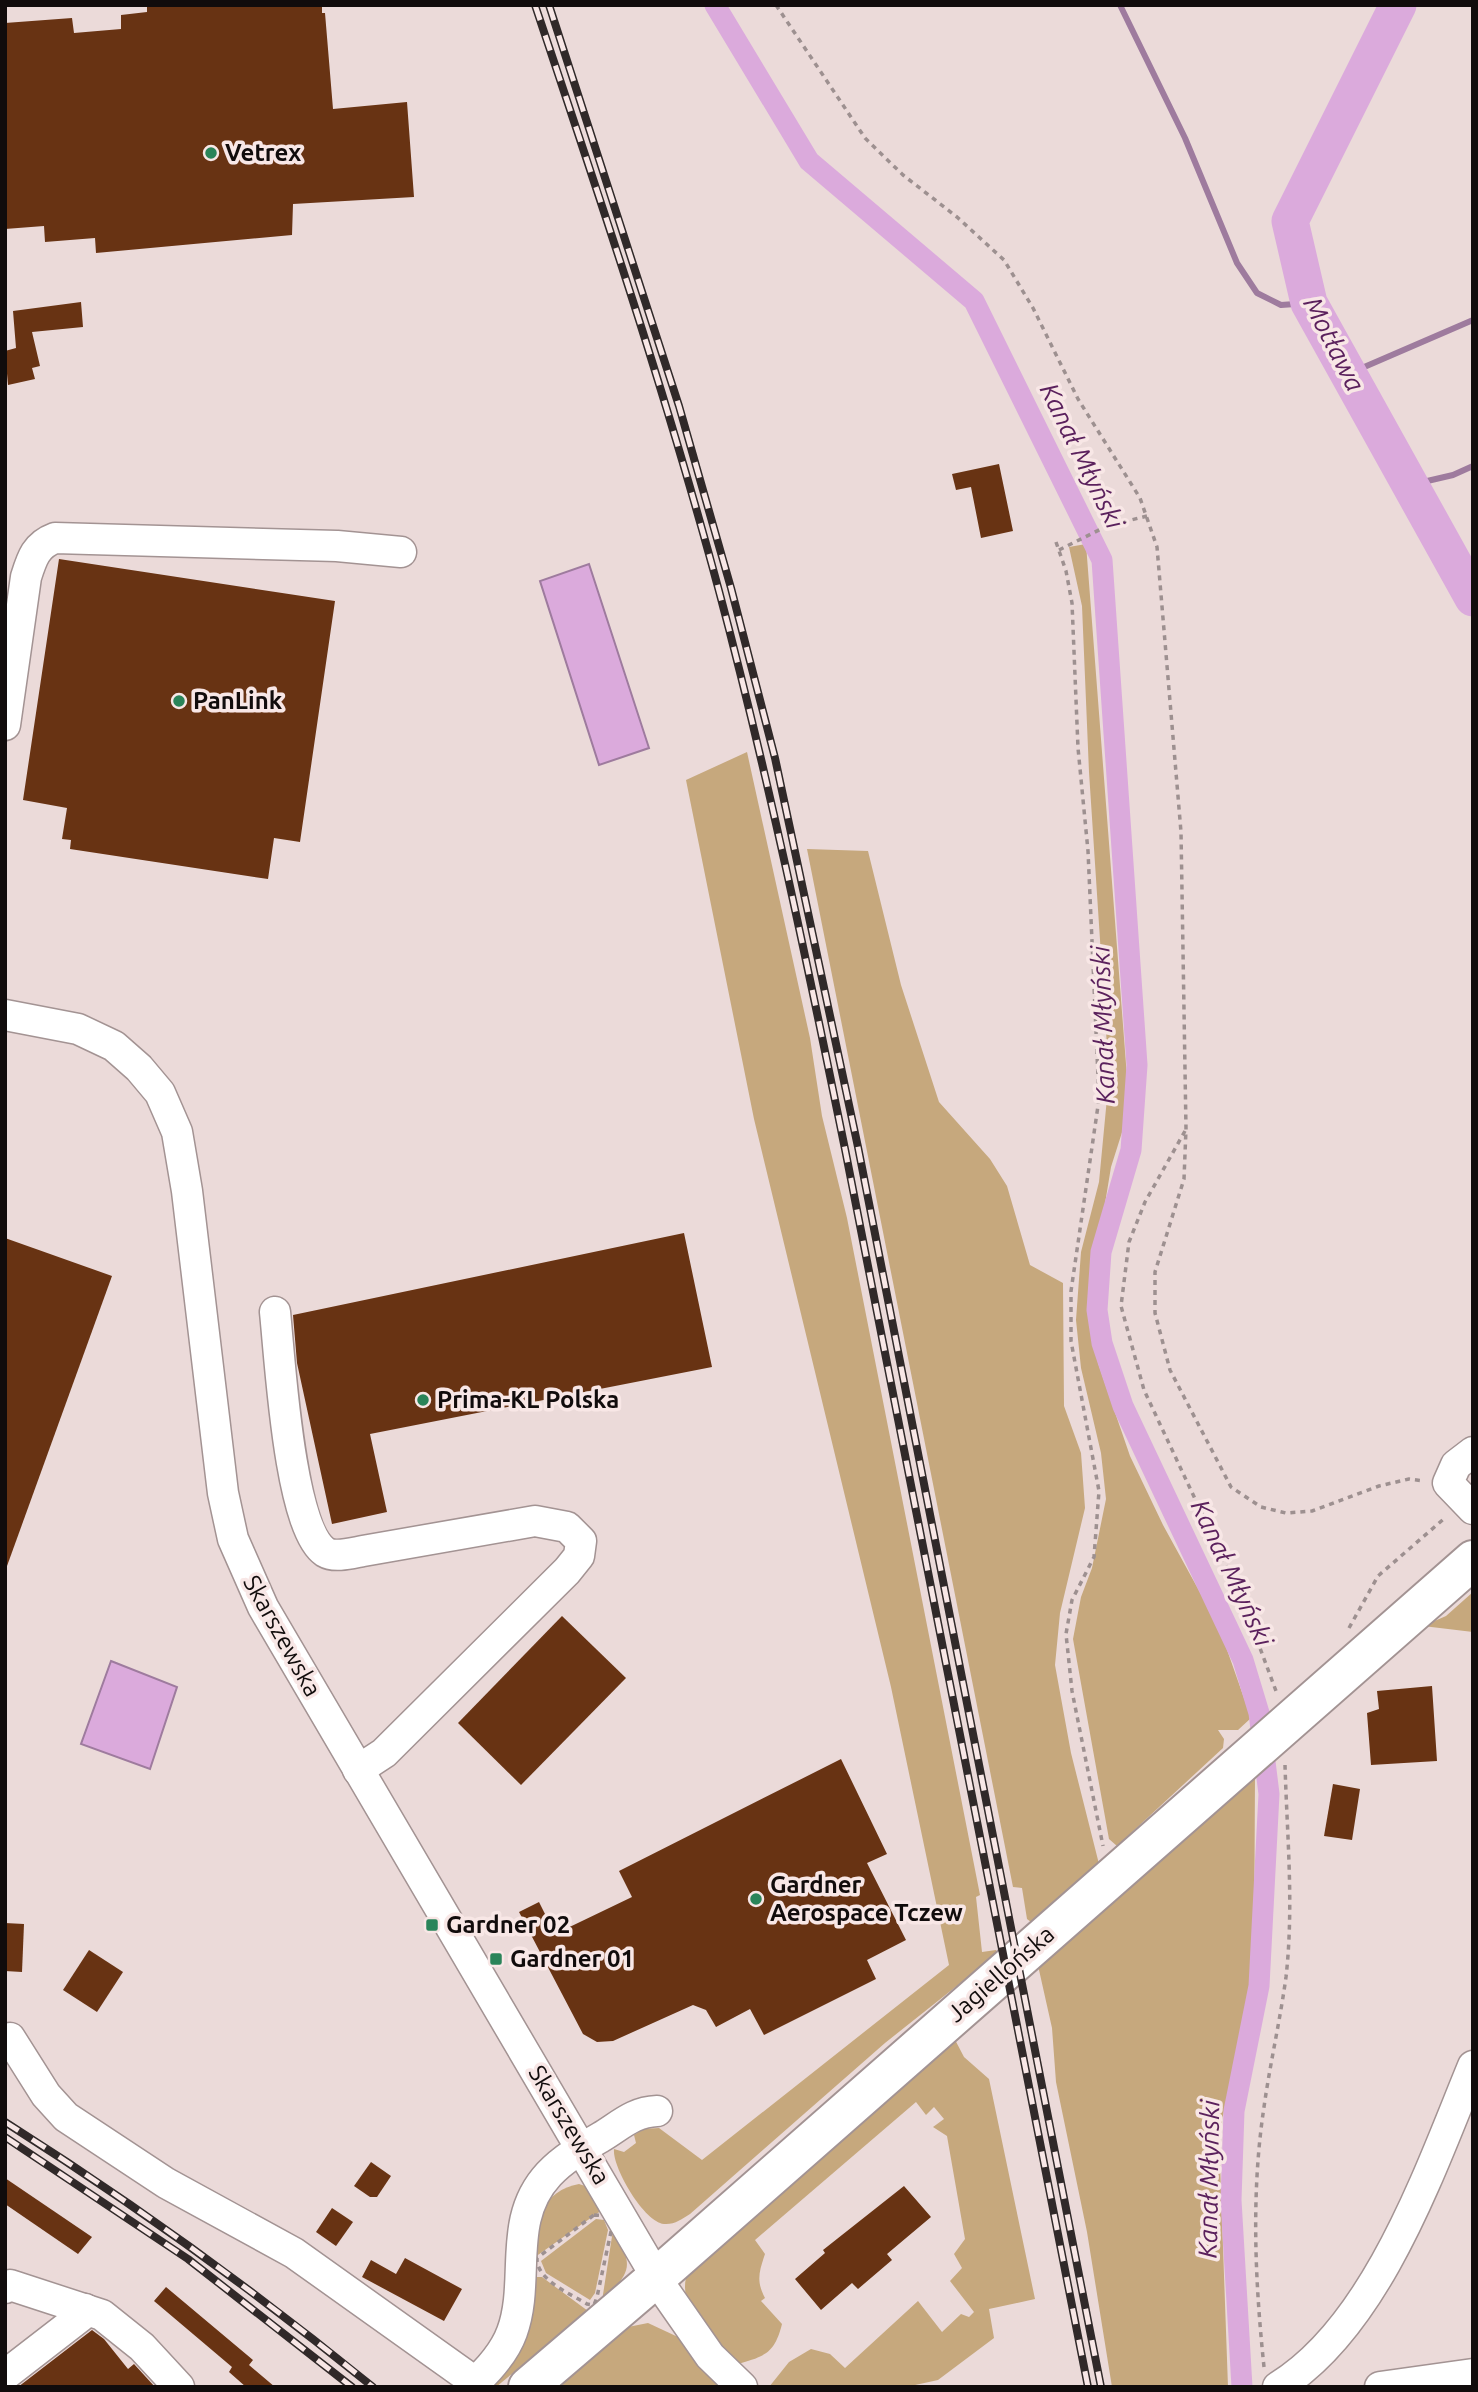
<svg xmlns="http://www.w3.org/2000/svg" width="1478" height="2392" font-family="Ubuntu,sans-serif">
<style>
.green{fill:#c6a87d}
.water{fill:#dbaadc;stroke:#9e7b9e;stroke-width:2}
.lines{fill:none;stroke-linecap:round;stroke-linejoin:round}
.stream{stroke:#9e7b9e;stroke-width:6}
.canal{stroke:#dbaadc;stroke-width:21}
.river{stroke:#dbaadc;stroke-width:37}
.building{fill:#683313}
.minor-casing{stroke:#a39393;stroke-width:33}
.major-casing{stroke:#a39393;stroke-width:42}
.path{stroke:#9d9090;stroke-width:3.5;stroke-dasharray:5 5;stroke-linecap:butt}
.minor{stroke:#fff;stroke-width:30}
.major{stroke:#fff;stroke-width:38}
.rail-casing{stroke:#302929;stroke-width:8}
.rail{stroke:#f8e7e6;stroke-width:5;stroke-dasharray:16;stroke-linecap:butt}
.poi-dot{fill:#2a8459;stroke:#f8e7e6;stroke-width:2.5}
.labels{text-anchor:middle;stroke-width:7;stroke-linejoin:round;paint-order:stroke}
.poi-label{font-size:24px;font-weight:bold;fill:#110c0c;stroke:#f8e7e6;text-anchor:start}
.street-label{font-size:24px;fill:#110c0c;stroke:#f8e7e6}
.water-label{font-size:26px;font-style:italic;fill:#5b215d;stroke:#f8e7e6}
</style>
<rect width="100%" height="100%" fill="#ebdad9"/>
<g class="green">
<polygon points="1086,544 1127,1077 1124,1126 1111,1167 1090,1295 1098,1363 1130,1456 1163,1525 1219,1627 1251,1718 1238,1730 1218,1730 1224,1739 1223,1748 1117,1846 1109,1839 1073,1639 1081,1597 1092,1568 1106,1499 1101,1453 1081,1368 1076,1320 1081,1252 1099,1182 1109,1077 1089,772 1082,606 1069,547"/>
<path d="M747 752 810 1038 822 1116 847 1218 980 1895 976 1897 982 1952 996 1950 997 1954 885 2043 690 2214C682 2219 674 2225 664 2224 644 2222 612 2167 614 2149L624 2152 636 2143 634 2135 643 2129 659 2128 702 2160 949 1965 891 1687 754 1119 686 780Z"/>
<polygon points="807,849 868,851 901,985 939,1102 990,1159 1007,1186 1030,1265 1063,1283 1064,1406 1081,1453 1085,1508 1060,1613 1055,1665 1071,1753 1099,1864 1031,1922 1027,1919 1022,1888 1013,1887"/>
<polygon points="1473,1592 1473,1632 1423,1626 1446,1616"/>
<polygon points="1255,1775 1254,1965 1219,2135 1228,2387 1112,2387 1087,2232 1056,2082 1052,2028 1037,1961"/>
<path d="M952 2034 964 2057 989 2079 1035 2299 989 2309 994 2338 938 2380 906 2387H769L789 2362 811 2349 830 2354 845 2368 918 2301 942 2332 961 2314 969 2317 974 2312 950 2281 962 2268 954 2254 965 2239 947 2136 933 2127 944 2119 934 2107 926 2115 916 2102 755 2240 765 2254C759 2272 756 2281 765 2298L761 2301 782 2324C774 2356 763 2356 735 2365 713 2339 672 2306 689 2269Z"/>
<path d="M579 2184 588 2187 605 2208 535 2257C530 2223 544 2190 579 2184Z"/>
<polygon points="596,2219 604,2220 608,2230 595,2293 590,2300 546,2273 541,2261"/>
<path d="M613 2230C634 2266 632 2271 602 2301Z"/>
<polygon points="533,2277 542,2277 588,2311 496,2387 483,2387"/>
<polygon points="648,2323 678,2337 722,2387 555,2387 628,2327"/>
</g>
<g class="water">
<polygon points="589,564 649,748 599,765 540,581"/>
<polygon points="111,1661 177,1687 150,1769 81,1744"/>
</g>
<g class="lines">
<g class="stream">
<polyline points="1120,5 1185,138 1237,263 1257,293 1281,305 1309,303"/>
<polyline points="1348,374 1473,320"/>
<polyline points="1410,485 1453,475 1473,466"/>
</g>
<polyline class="canal" points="715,5 809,161 974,301 1102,560 1137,1065 1131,1150 1101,1252 1097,1310 1102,1343 1123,1406 1243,1660 1259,1713 1269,1794 1259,1986 1234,2111 1231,2200 1242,2387"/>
<polyline class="river" points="1398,5 1290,221 1309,303 1473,598"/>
</g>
<g class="building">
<polygon points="147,5 322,5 322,13 325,13 333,109 407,102 414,197 293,204 292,235 96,253 95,238 45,242 44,226 5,229 5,23 72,18 74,33 121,29 121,15 147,12"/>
<polygon points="81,302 83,327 32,332 40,366 32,368 35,379 8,385 5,351 16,348 13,311"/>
<polygon points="999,464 1013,531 981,538 971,487 956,490 952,474"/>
<polygon points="59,559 335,601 300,842 274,838 268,879 70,849 71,840 62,839 67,808 23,800"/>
<polygon points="684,1233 712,1367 370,1434 387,1512 332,1524 297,1363 293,1315"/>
<polygon points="5,1238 112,1276 7,1566 5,1565"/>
<polygon points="562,1616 626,1678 521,1785 458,1723"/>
<polygon points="1432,1686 1437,1761 1371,1765 1367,1713 1379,1709 1377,1691"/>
<polygon points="841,1759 887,1854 867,1863 906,1940 867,1960 876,1979 764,2035 750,2009 716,2027 706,2010 693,2005 613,2041 597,2042 583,2034 519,1912 539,1902 555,1934 632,1897 619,1871"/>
<polygon points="1333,1784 1360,1789 1352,1840 1324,1836"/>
<polygon points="5,1923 24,1924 22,1972 5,1971"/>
<polygon points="89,1950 123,1972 97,2012 63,1990"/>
<polygon points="371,2162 391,2176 377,2197 370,2197 354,2186"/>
<polygon points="5,2178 92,2237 78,2254 5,2204"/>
<polygon points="904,2186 931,2217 887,2254 892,2260 858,2289 852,2283 821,2310 795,2279 825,2253 823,2250"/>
<polygon points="332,2208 353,2222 336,2246 316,2232"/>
<polygon points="405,2258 462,2289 444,2321 362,2277 371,2260 396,2274"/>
<polygon points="166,2287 253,2360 249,2365 275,2387 246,2387 229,2372 232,2367 154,2301"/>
<polygon points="92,2330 104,2339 128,2369 134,2364 155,2387 18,2387"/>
</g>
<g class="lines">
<defs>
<g id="minor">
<path d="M5 725 26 577C32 558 36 545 55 538L337 546 401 552"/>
<polyline points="5,1015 78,1029 114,1046 139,1068 160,1093 177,1132 187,1191 223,1493 233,1539 263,1607 664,2290 710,2356 742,2387"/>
<path d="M275 1312C280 1359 289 1527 325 1552 335 1558 352 1553 363 1551L535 1521 567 1527 581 1541 579 1556 567 1571 384 1753 358 1770"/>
<polyline points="1473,1452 1456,1465 1448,1483 1473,1509"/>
<polyline points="10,2038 46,2095 66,2117 166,2183 294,2253 475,2382"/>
<polyline points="5,2288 10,2285 102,2315 142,2347 179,2387"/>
<polyline points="5,2375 80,2317 85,2309"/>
<path d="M470 2387C487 2372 504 2354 512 2332 531 2280 506 2220 549 2174 564 2158 582 2148 601 2137 621 2125 633 2112 657 2111"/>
<path d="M1278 2387C1377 2326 1430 2170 1473 2066"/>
<polyline points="1380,2387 1473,2374"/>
</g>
<polyline id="major" points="528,2387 658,2276 1473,1560"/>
</defs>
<use href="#minor" class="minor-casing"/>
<use href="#major" class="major-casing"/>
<g class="path">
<polyline points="776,5 865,138 903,175 957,217 1004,260 1033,308 1078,399 1140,498 1157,547 1181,832 1186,1129 1184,1179 1155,1272 1155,1313 1170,1370 1231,1487 1261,1507 1286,1513 1312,1511 1379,1486 1409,1479 1424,1481"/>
<polyline points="1056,542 1066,571 1072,603 1078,748 1088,851 1099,1099 1071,1291 1071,1341 1099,1491 1094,1557 1072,1600 1066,1634 1072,1691 1103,1846"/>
<polyline points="1059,550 1107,526 1147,516"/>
<polyline points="1185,1131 1145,1202 1129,1242 1121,1306 1144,1390 1241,1597 1276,1691"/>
<polyline points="1349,1628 1378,1576 1446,1517"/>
<path d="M594 2215 608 2216 612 2227 597 2297 594 2305 587 2304C571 2294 536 2280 537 2258Z"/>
<path d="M1264 2367C1255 2281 1251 2193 1264 2107 1270 2064 1280 2021 1286 1977 1294 1906 1287 1835 1285 1765"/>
</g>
<use href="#minor" class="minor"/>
<use href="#major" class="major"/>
<defs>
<g id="rail">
<path d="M535 5C600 199 666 393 719 591 768 775 807 962 845 1149L1088 2387"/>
<polyline points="549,5 679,406 731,588 775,758 858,1147 1101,2387"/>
<path d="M5 2122C133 2203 255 2291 373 2387"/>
<polyline points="5,2137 188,2259 352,2387"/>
</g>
</defs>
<use href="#rail" class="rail-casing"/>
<use href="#rail" class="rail"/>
</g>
<g class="poi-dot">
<circle cx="211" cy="153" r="7"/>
<circle cx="179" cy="701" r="7"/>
<circle cx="423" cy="1400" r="7"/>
<circle cx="756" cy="1899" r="7"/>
<rect x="425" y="1918" width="14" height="14" rx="3.5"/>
<rect x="489" y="1952" width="14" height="14" rx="3.5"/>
</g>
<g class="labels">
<g class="poi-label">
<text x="225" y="161">Vetrex</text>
<text x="193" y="709">PanLink</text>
<text x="437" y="1408">Prima-KL Polska</text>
<text x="770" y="1893">Gardner<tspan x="770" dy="28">Aerospace Tczew</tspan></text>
<text x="446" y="1933">Gardner 02</text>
<text x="510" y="1967">Gardner 01</text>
</g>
<g class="street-label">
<text transform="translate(282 1636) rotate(61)" y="8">Skarszewska</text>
<text transform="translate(1001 1974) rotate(-41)" y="8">Jagiellońska</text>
<text transform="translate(569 2125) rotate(59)" y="8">Skarszewska</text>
</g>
<g class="water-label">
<text transform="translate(1334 344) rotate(63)" y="9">Motława</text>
<text transform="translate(1082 456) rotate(64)" y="9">Kanał Młyński</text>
<text transform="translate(1103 1025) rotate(-92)" y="9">Kanał Młyński</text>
<text transform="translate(1232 1573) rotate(65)" y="9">Kanał Młyński</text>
<text transform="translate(1209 2179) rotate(-89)" y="9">Kanał Młyński</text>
</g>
</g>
<rect width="1478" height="2392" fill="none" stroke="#110c0c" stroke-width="14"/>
</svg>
